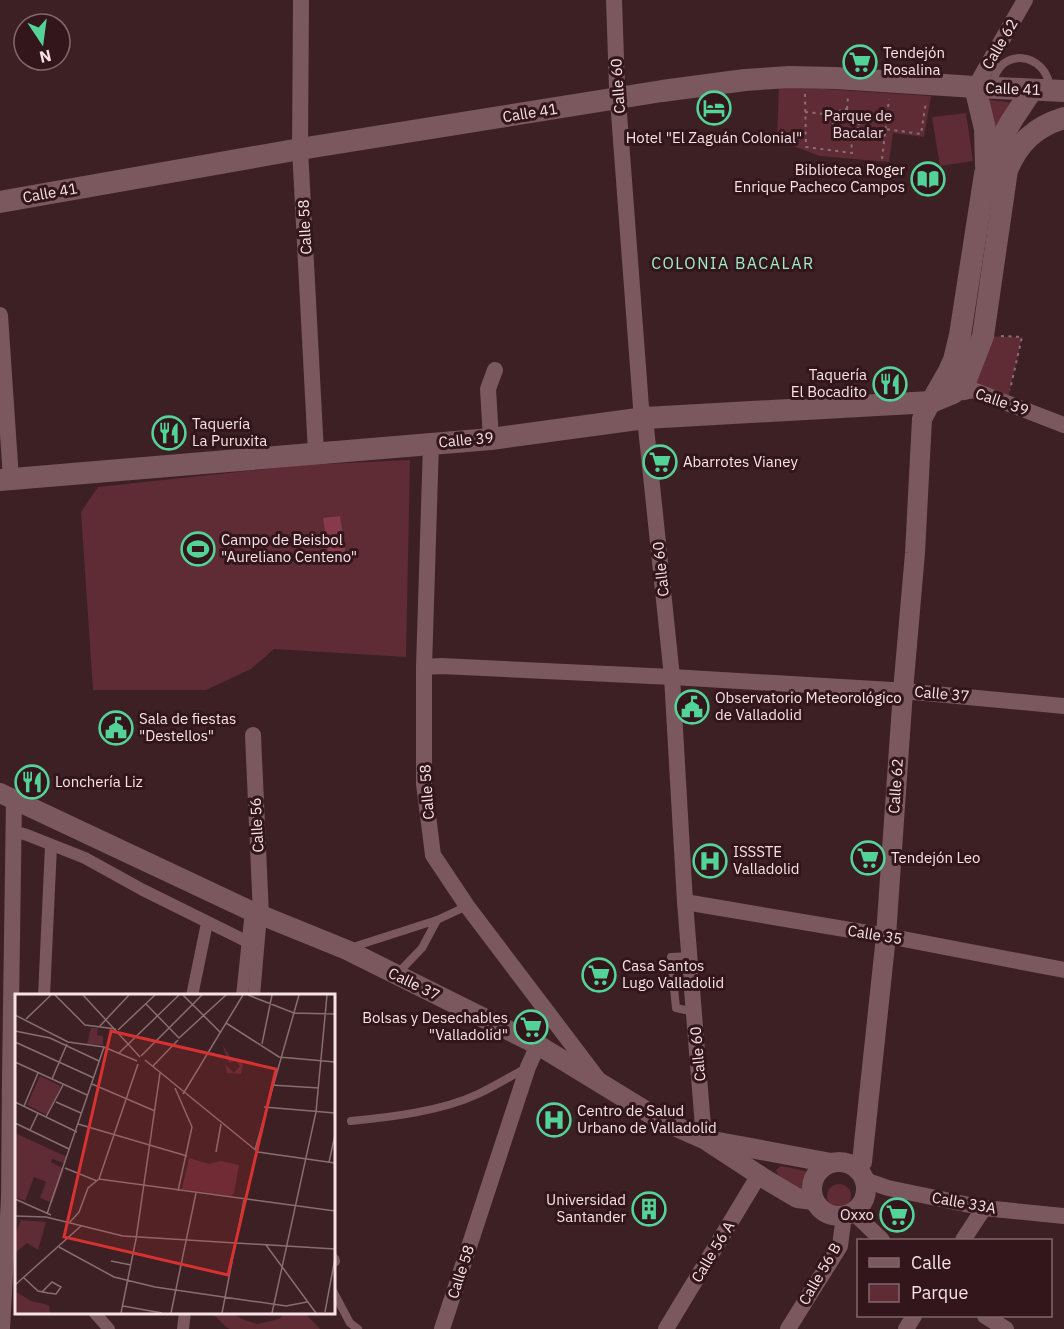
<svg xmlns="http://www.w3.org/2000/svg" width="1064" height="1329" font-family="'IBM Plex Sans',sans-serif">
<style>
.green{fill:#5f2b35}
.water{fill:#863a4a}
.lines{fill:none;stroke-linecap:round;stroke-linejoin:round}
.path{stroke:#886f73;stroke-width:2;stroke-dasharray:3 4.5;stroke-linecap:butt}
.service{stroke:#7a585d;stroke-width:8}
.pedestrian{stroke:#7a585d;stroke-width:12}
.minor{stroke:#7a585d;stroke-width:16}
.tertiary{stroke:#7a585d;stroke-width:20}
.secondary{stroke:#7a585d;stroke-width:22}
.labels{text-anchor:middle;stroke-width:6;stroke-linejoin:round;paint-order:stroke}
.street-label{font-size:15px;fill:#f7e3e5;stroke:#32161b}
.poi-label{font-size:15px;fill:#f7e3e5;stroke:#32161b;text-anchor:start}
.park-label{font-size:15px;fill:#efd7da;stroke:#32161b}
.neighbourhood-label{font-size:16px;letter-spacing:1.5px;fill:#9fefc3;stroke:#32161b}
.inset-road{fill:none;stroke:#876e71;stroke-width:1.5}
.view{fill:#d83131;fill-opacity:0.15;stroke:#d83131;stroke-width:3}
.inset-edge{fill:none;stroke:#f7e3e5;stroke-width:3}
</style>
<rect width="100%" height="100%" fill="#3c2024"/>
<g class="green">
<polygon points="779,86 931,96 924,137 893,133 889,162 820,156 777,140"/>
<polygon points="982,99 1017,103 994,130"/>
<polygon points="966,113 973,161 940,166 932,117"/>
<polygon points="983,336 1022,337 1007,403 973,390"/>
<polygon points="410,460 406,657 274,649 251,669 206,690 93,690 81,512 98,487 302,465"/>
<path d="M781 1166 815 1173 806 1193C795 1187 779 1182 776 1170Z"/>
<circle cx="839" cy="1196" r="12"/>
<polygon points="212,1313 233,1313 242,1319 257,1324 279,1319 285,1313 305,1313 320,1329 230,1329 226,1327"/>
</g>
<polygon class="water" points="340,516 346,556 329,559 323,518"/>
<g class="lines">
<g class="path">
<polyline points="805,94 806,147 852,153 851,133"/>
<polyline points="847,109 848,97"/>
<circle cx="846" cy="122" r="13"/>
<polyline points="805,112 835,115"/>
<polyline points="857,128 885,129 921,134 926,102"/>
<polyline points="882,159 889,99"/>
<polyline points="1001,336 1022,337 1010,390"/>
</g>
<g class="service">
<path d="M993 85C997 46 1048 51 1050 90"/>
<polyline points="437,920 467,906"/>
<polyline points="350,948 437,920 422,948 396,975"/>
<polyline points="690,956 671,957 676,1008 695,1012"/>
<path d="M351 1121C392 1117 442 1111 478 1094 495 1086 511 1076 528 1067"/>
<polyline points="333,1291 350,1323 358,1329"/>
</g>
<g class="pedestrian">
<polyline points="13,831 27,835 85,858 143,890 248,942"/>
<polyline points="44,996 51,846"/>
<polyline points="192,996 207,923"/>
<polyline points="242,996 251,911"/>
<polyline points="254,996 261,915"/>
<polyline points="333,1259 334,1261"/>
<polyline points="94,1312 109,1329"/>
<polyline points="183,1329 185,1312"/>
</g>
<g class="minor">
<polyline points="301,0 300,149 316,453"/>
<polyline points="614,0 617,87 641,407 645,418 672,677 685,902 704,1139"/>
<polyline points="975,87 1025,0"/>
<polyline points="0,315 11,479"/>
<path d="M949 391C957 394 966 392 973 390L1064 425"/>
<polyline points="491,439 488,389 495,370"/>
<polyline points="431,443 424,667 424,784 433,855 467,906 598,1079"/>
<polyline points="424,667 441,666 672,677 892,690 1064,706"/>
<polyline points="253,735 261,915"/>
<polyline points="685,902 898,938 1064,970"/>
<polyline points="865,1180 888,1188 984,1208 1064,1216"/>
<polyline points="853,1212 882,1240"/>
<polyline points="963,1240 984,1208"/>
<polyline points="985,1316 1006,1329"/>
<polyline points="2,1329 9,1198 10,1077 14,799"/>
<polyline points="442,1329 528,1067 538,1045"/>
<polyline points="666,1329 759,1175"/>
<polyline points="788,1329 840,1246 844,1215"/>
<polyline points="906,1329 914,1316"/>
</g>
<g class="tertiary">
<polyline points="0,793 251,911 347,950 538,1045 659,1119 704,1139 765,1179 797,1198 814,1200"/>
<polyline points="713,1141 831,1163"/>
<circle cx="839" cy="1189" r="27"/>
<polyline points="855,1166 862,1162 886,936 903,691 915,553 922,419 931,402"/>
</g>
<g class="secondary">
<polyline points="975,87 985,129 986,166"/>
<polyline points="0,202 300,149 662,91 745,80 789,77 836,78 975,87 1064,91"/>
<polyline points="932,401 948,373 954,360 960,335 985,174 996,148 1012,120 1032,90"/>
<path d="M0 480 491 439 645 418 931 402 953 393 967 377 983 336 1007 170C1019 142 1035 127 1064 118"/>
</g>
</g>
<defs>
<symbol id="supermarket-ring" viewBox="-11 -11 22 22"><circle r="9.5" fill="#32161b" stroke="#53d397" stroke-width="1.5"/><path d="M-6-5.5h2.5l.6 2H6L4.5 2H-2.5L-4.4-4H-6ZM-1.5 3.2a1.3 1.3 0 1 0 .1 0ZM3 3.2a1.3 1.3 0 1 0 .1 0Z" fill="#53d397"/></symbol>
<symbol id="hotel-ring" viewBox="-11 -11 22 22"><circle r="9.5" fill="#32161b" stroke="#53d397" stroke-width="1.5"/><path d="M-6-4.5h1.5V1H6V5H4.5V3h-9V5H-6ZM-4 0a1.8 1.8 0 1 1 3.6 0ZM.5 0V-2.5h3Q6-2.5 6 0Z" fill="#53d397"/></symbol>
<symbol id="library-ring" viewBox="-11 -11 22 22"><circle r="9.5" fill="#32161b" stroke="#53d397" stroke-width="1.5"/><path d="M-6-4Q-3-5.5-.7-3.5V5Q-3 3-6 4ZM6-4Q3-5.5 .7-3.5V5Q3 3 6 4Z" fill="#53d397"/></symbol>
<symbol id="restaurant-ring" viewBox="-11 -11 22 22"><circle r="9.5" fill="#32161b" stroke="#53d397" stroke-width="1.5"/><path d="M-5-6h1v4h1v-4h1v4h1v-4h1v5L-1.5 .5V6h-2V.5L-5-1ZM5-6V6H3V1.5H1.5Q1.5-4 5-6Z" fill="#53d397"/></symbol>
<symbol id="stadium-ring" viewBox="-11 -11 22 22"><circle r="9.5" fill="#32161b" stroke="#53d397" stroke-width="1.5"/><path d="M0-5a6.5 5 0 1 0 0 10a6.5 5 0 1 0 0-10ZM-3.5-1.8h7v3.6h-7Z" fill="#53d397"/></symbol>
<symbol id="civic-ring" viewBox="-11 -11 22 22"><circle r="9.5" fill="#32161b" stroke="#53d397" stroke-width="1.5"/><path d="M-.6-6.5H3V-4.5H.6V-3L4-1V1h2V6H-6V1h2V-1L-.6-3ZM-1.2 2.5V6h2.4V2.5Z" fill="#53d397"/></symbol>
<symbol id="hospital-ring" viewBox="-11 -11 22 22"><circle r="9.5" fill="#32161b" stroke="#53d397" stroke-width="1.5"/><path d="M-5-5h3v3.5h4V-5h3V5h-3V1.5h-4V5h-3Z" fill="#53d397"/></symbol>
<symbol id="building-ring" viewBox="-11 -11 22 22"><circle r="9.5" fill="#32161b" stroke="#53d397" stroke-width="1.5"/><path d="M-4-6H4V6H1V3H-1V6H-4ZM-2.5-4.3h1.7v1.8h-1.7ZM.8-4.3h1.7v1.8H.8ZM-2.5-1h1.7V.8h-1.7ZM.8-1h1.7V.8H.8Z" fill="#53d397"/></symbol>
</defs>
<g fill-rule="evenodd">
<use href="#supermarket-ring" x="841" y="43" width="38" height="38"/>
<use href="#hotel-ring" x="695" y="89" width="38" height="38"/>
<use href="#library-ring" x="909" y="160" width="38" height="38"/>
<use href="#restaurant-ring" x="871" y="365" width="38" height="38"/>
<use href="#restaurant-ring" x="150" y="414" width="38" height="38"/>
<use href="#supermarket-ring" x="641" y="443" width="38" height="38"/>
<use href="#stadium-ring" x="179" y="530" width="38" height="38"/>
<use href="#civic-ring" x="673" y="688" width="38" height="38"/>
<use href="#civic-ring" x="97" y="709" width="38" height="38"/>
<use href="#restaurant-ring" x="13" y="763" width="38" height="38"/>
<use href="#supermarket-ring" x="849" y="839" width="38" height="38"/>
<use href="#hospital-ring" x="691" y="842" width="38" height="38"/>
<use href="#supermarket-ring" x="580" y="956" width="38" height="38"/>
<use href="#supermarket-ring" x="512" y="1008" width="38" height="38"/>
<use href="#hospital-ring" x="535" y="1101" width="38" height="38"/>
<use href="#building-ring" x="630" y="1190" width="38" height="38"/>
<use href="#supermarket-ring" x="878" y="1196" width="38" height="38"/>
</g>
<g class="labels">
<g class="street-label">
<text transform="translate(1000 44) rotate(-60)" y="5">Calle 62</text>
<text transform="translate(618 86) rotate(-94)" y="5">Calle 60</text>
<text transform="translate(1013 89) rotate(2)" y="5">Calle 41</text>
<text transform="translate(530 113) rotate(-9)" y="5">Calle 41</text>
<text transform="translate(50 193) rotate(-10)" y="5">Calle 41</text>
<text transform="translate(305 227) rotate(-93)" y="5">Calle 58</text>
<text transform="translate(1002 402) rotate(19)" y="5">Calle 39</text>
<text transform="translate(466 440) rotate(-5)" y="5">Calle 39</text>
<text transform="translate(661 569) rotate(-96)" y="5">Calle 60</text>
<text transform="translate(942 694) rotate(5)" y="5">Calle 37</text>
<text transform="translate(896 786) rotate(-86)" y="5">Calle 62</text>
<text transform="translate(427 792) rotate(-94)" y="5">Calle 58</text>
<text transform="translate(257 825) rotate(-93)" y="5">Calle 56</text>
<text transform="translate(875 935) rotate(9)" y="5">Calle 35</text>
<text transform="translate(414 984) rotate(26)" y="5">Calle 37</text>
<text transform="translate(698 1054) rotate(-95)" y="5">Calle 60</text>
<text transform="translate(964 1203) rotate(10)" y="5">Calle 33A</text>
<text transform="translate(713 1252) rotate(-59)" y="5">Calle 56 A</text>
<text transform="translate(461 1272) rotate(-72)" y="5">Calle 58</text>
<text transform="translate(820 1274) rotate(-60)" y="5">Calle 56 B</text>
</g>
<g class="poi-label">
<text x="883" y="58">Tendejón<tspan x="883" dy="17">Rosalina</tspan></text>
<text x="714" y="143" text-anchor="middle">Hotel "El Zaguán Colonial"</text>
<text x="905" y="175" text-anchor="end">Biblioteca Roger<tspan x="905" dy="17">Enrique Pacheco Campos</tspan></text>
<text x="867" y="380" text-anchor="end">Taquería<tspan x="867" dy="17">El Bocadito</tspan></text>
<text x="192" y="429">Taquería<tspan x="192" dy="17">La Puruxita</tspan></text>
<text x="683" y="467">Abarrotes Vianey</text>
<text x="221" y="545">Campo de Beisbol<tspan x="221" dy="17">"Aureliano Centeno"</tspan></text>
<text x="715" y="703">Observatorio Meteorológico<tspan x="715" dy="17">de Valladolid</tspan></text>
<text x="139" y="724">Sala de fiestas<tspan x="139" dy="17">"Destellos"</tspan></text>
<text x="55" y="787">Lonchería Liz</text>
<text x="733" y="857">ISSSTE<tspan x="733" dy="17">Valladolid</tspan></text>
<text x="891" y="863">Tendejón Leo</text>
<text x="622" y="971">Casa Santos<tspan x="622" dy="17">Lugo Valladolid</tspan></text>
<text x="508" y="1023" text-anchor="end">Bolsas y Desechables<tspan x="508" dy="17">"Valladolid"</tspan></text>
<text x="577" y="1116">Centro de Salud<tspan x="577" dy="17">Urbano de Valladolid</tspan></text>
<text x="626" y="1205" text-anchor="end">Universidad<tspan x="626" dy="17">Santander</tspan></text>
<text x="874" y="1220" text-anchor="end">Oxxo</text>
</g>
<g class="park-label">
<text x="858" y="121">Parque de<tspan x="858" dy="17">Bacalar</tspan></text>
</g>
<g class="neighbourhood-label">
<text x="733" y="269">COLONIA BACALAR</text>
</g>
</g>
<g transform="translate(15 994)">
<rect width="320" height="320" fill="#3c2024"/>
<path d="M76 34H83L82 41 88 42V51L72 50ZM207 50 216 64H222L228 70 226 80 212 79 210 70 219 79 225 72 221 67 214 69ZM25 82 46 92 32 121 12 111ZM0 139 52 163 49 169 37 165 36 168 49 175 37 209 25 204 31 188 19 183 10 207 0 203ZM174 164 194 170 206 167 224 171 219 199 216 202 167 195ZM6 226 31 228 23 256 12 249 0 259V241ZM0 297 16 307 34 311 35 319H0Z" fill="#5f2b35"/>
<path class="inset-road" d="M40 1 70 31 101 35M68 1 125 63M168 1 206 39M233 1 279 19 320 20M131 10 164 44 211 1M0 21 53 48 89 53 122 67M11 25 36 1M211 29 264 63 320 68M84 33 114 1M103 36 140 1M0 37 35 44 84 67M0 48 79 84M247 50 257 1M104 59 164 1M126 62 187 1M130 66 243 158 320 169M0 68 72 101M138 72 163 46M37 85 52 50M77 90 140 117M256 91 304 94M160 94 177 133 163 197M168 100 228 1M0 108 62 138M41 108 66 119M9 112 23 79M249 113 320 119M31 123 48 91M0 129 54 155M63 130 172 162M15 136 23 119M240 156 284 1M201 158 206 130M314 168 320 141M50 174 82 187M84 185 123 70M0 205 36 221M32 220 89 53M0 222 31 223 108 242 320 255M54 229 64 218 73 194 84 185 320 217M251 251 301 319M44 253 99 283 140 293 271 312 292 308M96 267 116 271M9 284 23 297 33 299 41 300 46 293 37 288 27 298M0 291 66 232M108 312 147 319M310 318 320 264M106 319 121 245 145 79M156 319 181 199M207 319 229 206M257 319 301 118 312 1"/>
<path class="view" d="M96 37 261 75 213 281 49 243Z"/>
<rect width="320" height="320" class="inset-edge"/>
</g>
<rect x="857" y="1239" width="195" height="78" fill="#32161b" stroke="#81686c" stroke-width="1.5"/>
<rect x="869" y="1258" width="30" height="9" fill="#7a585d" stroke="#81686c" stroke-width="1.5"/>
<text x="911" y="1269" font-size="18" fill="#f7e3e5">Calle</text>
<rect x="869" y="1284" width="30" height="18" fill="#5f2b35" stroke="#81686c" stroke-width="1.5"/>
<text x="911" y="1299" font-size="18" fill="#f7e3e5">Parque</text>
<g transform="translate(42 42) rotate(167)"><circle r="28" fill="#32161b" stroke="#81686c" stroke-width="1.5"/>
<path d="M0-4.5L10 22L0 15L-10 22Z" fill="#53d397"/>
<text y="-9" font-size="16" font-weight="bold" text-anchor="middle" fill="#f7e3e5">N</text>
</g>
</svg>
